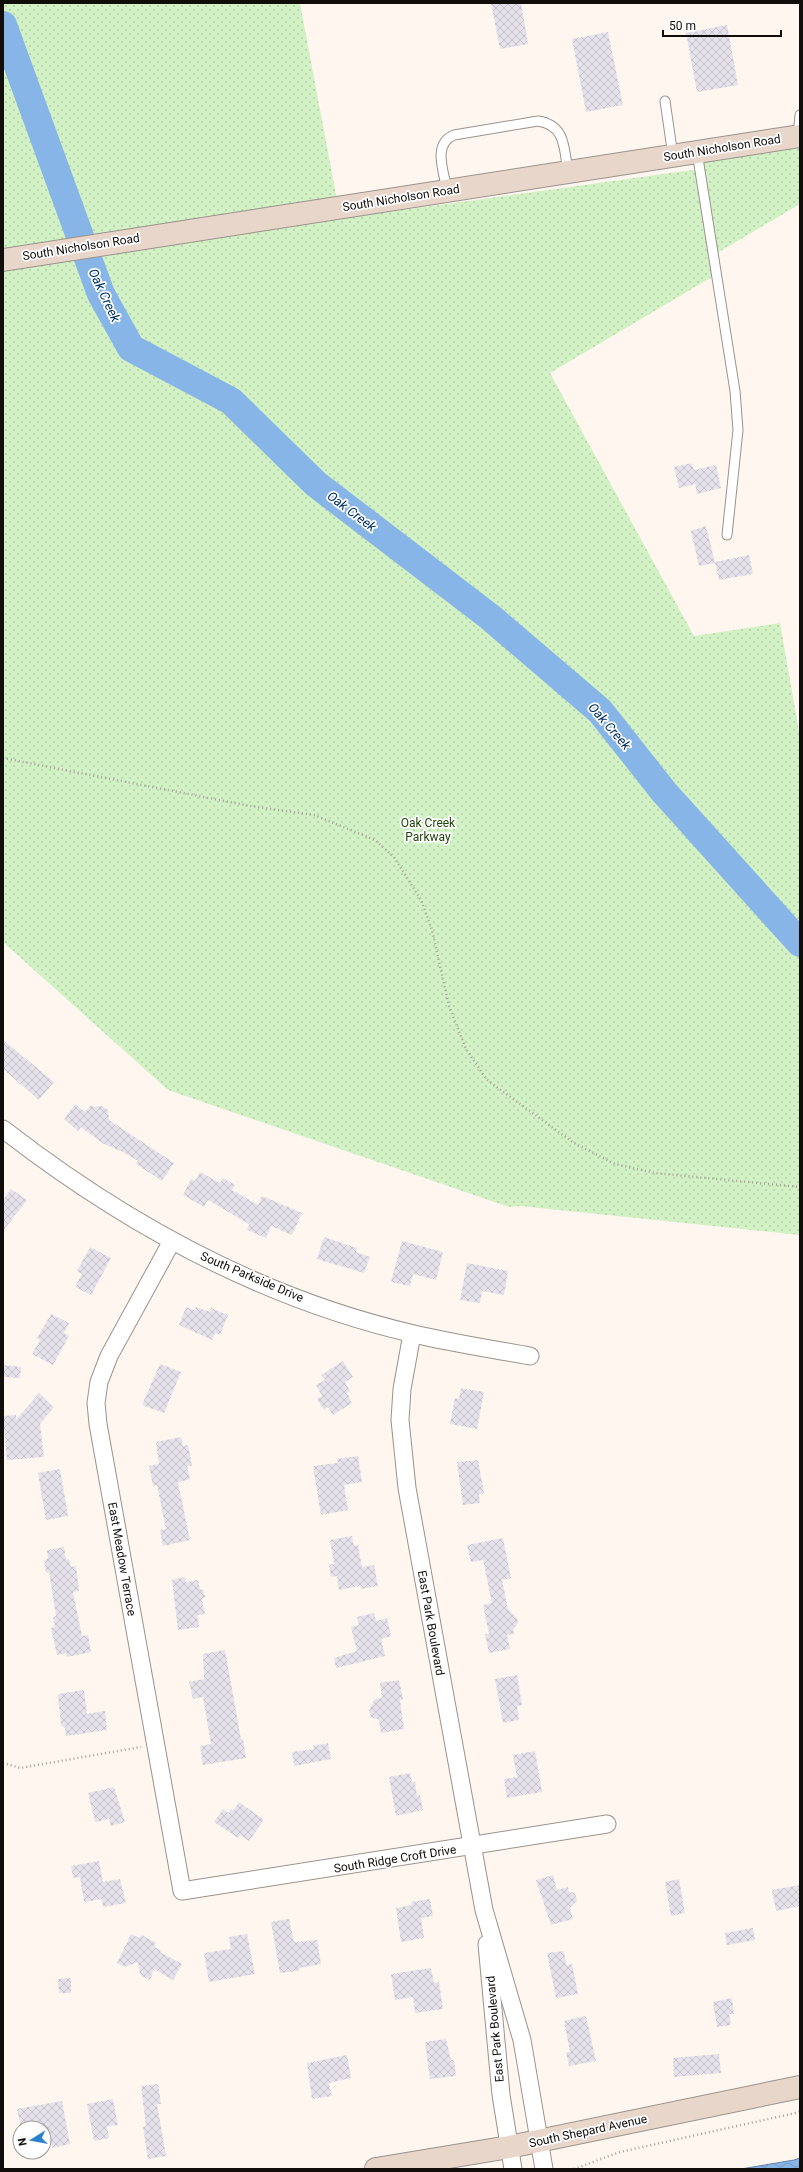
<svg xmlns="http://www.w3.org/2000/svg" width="803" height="2172" font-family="Roboto,sans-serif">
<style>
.green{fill:url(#green-dots)}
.water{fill:url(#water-waves);stroke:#6483a5}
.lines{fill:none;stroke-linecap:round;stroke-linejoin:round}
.river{stroke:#88b5e7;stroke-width:28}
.building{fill:url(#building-cross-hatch)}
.lane-casing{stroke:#9a938c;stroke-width:11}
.street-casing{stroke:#9a938c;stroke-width:19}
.secondary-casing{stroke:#9a938c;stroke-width:24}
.path{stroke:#a59e99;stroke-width:2.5;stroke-dasharray:1 3;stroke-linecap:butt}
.lane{stroke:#fff;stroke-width:9}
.street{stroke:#fff;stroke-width:17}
.secondary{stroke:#e8d6ca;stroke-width:22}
.labels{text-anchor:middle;stroke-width:3.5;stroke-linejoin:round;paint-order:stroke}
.street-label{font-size:12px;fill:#100d0b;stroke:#fff}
.park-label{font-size:12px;fill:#21440a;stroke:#fff}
.water-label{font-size:13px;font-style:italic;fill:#003360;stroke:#fff}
</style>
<defs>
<pattern id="green-dots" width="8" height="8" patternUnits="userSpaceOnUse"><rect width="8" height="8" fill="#d2f1c5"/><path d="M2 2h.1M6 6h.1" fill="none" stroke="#b3cda8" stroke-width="1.8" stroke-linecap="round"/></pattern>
<pattern id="water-waves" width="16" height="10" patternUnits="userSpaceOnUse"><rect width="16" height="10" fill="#88b5e7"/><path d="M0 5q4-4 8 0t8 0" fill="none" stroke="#749ac5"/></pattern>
<pattern id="building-cross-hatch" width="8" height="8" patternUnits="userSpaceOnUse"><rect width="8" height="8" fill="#e6e2eb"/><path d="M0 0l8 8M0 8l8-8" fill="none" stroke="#c4c1c8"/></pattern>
</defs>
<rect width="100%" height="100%" fill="#fff6ef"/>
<g class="green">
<polygon points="3,3 300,3 337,200 3,248"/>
<polygon points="800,135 800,204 714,255 717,274 550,373 694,636 780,623 800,737 800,1235 520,1206 509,1207 168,1090 3,942 3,269 215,236 699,169 696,151"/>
</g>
<polygon class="water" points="800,2158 800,2169 741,2169 794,2160"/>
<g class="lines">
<polyline class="river" points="3,25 101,294 131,348 231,401 316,484 490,617 600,711 664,792 800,943"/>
</g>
<g class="building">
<polygon points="491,3 521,3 528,44 500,49"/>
<polygon points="727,25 738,85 697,92 686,33"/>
<polygon points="608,32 623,105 586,112 572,39"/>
<polygon points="692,463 694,470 716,465 721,488 697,494 695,484 679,488 674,467"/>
<polygon points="706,526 715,563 699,566 691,531"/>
<polygon points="749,555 753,574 719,580 715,562"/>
<polygon points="3,1040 54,1082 39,1100 3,1069"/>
<polygon points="75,1104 85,1112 91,1105 94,1107 102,1106 108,1110 109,1120 174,1163 162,1181 136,1164 138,1161 125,1153 102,1143 81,1127 78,1131 64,1119"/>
<polygon points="200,1172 220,1183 223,1178 235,1185 232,1190 258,1205 262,1196 302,1213 292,1235 271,1226 266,1238 247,1230 249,1224 208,1200 204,1207 183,1195 191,1179 195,1181"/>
<polygon points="11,1189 27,1200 3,1231 3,1200"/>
<polygon points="324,1237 357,1248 356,1252 370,1257 364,1273 317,1259"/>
<polygon points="402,1241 443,1252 436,1280 413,1274 410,1286 391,1282"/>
<polygon points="90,1247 111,1258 91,1295 75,1287 82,1274 77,1271"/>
<polygon points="467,1263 508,1271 504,1295 482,1291 480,1303 460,1300"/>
<polygon points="186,1307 195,1310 196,1307 210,1312 211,1308 228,1315 220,1335 215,1333 212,1340 179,1325"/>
<polygon points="51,1314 69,1323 64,1333 69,1336 53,1365 32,1354 40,1340 37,1338"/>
<polygon points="343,1361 353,1377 345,1382 350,1391 347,1393 352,1403 333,1415 328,1407 324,1410 317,1399 322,1396 316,1385 325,1380 321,1375"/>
<polygon points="160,1364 181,1372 164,1413 142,1405"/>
<polygon points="3,1365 21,1367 20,1378 3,1377"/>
<polygon points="461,1388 484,1392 477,1429 450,1424 455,1398 459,1399"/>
<polygon points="39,1393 54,1407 40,1424 44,1457 7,1460 3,1416 16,1415 16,1420"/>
<polygon points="181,1437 183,1446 188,1445 192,1466 187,1466 190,1479 178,1482 190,1540 163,1546 160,1530 166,1529 157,1485 153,1486 149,1466 159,1464 156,1442"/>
<polygon points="358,1456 362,1482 344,1485 348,1510 321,1515 313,1466 338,1463 337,1459"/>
<polygon points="478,1460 484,1493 479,1494 480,1503 463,1505 457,1462"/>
<polygon points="60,1469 68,1516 46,1520 38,1473"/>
<polygon points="352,1536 354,1546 358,1545 362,1567 374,1565 378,1586 361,1589 360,1586 339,1590 337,1576 331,1577 329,1565 334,1564 330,1540"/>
<polygon points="503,1538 511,1578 502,1580 508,1609 517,1618 518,1623 513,1630 514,1634 507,1635 510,1649 489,1653 485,1634 489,1634 483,1605 492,1603 483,1560 471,1562 467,1545"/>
<polygon points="64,1547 66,1560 69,1559 71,1567 76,1566 79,1591 73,1592 82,1636 88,1635 91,1652 67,1657 66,1653 57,1655 51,1628 55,1627 53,1617 56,1616 49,1572 46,1573 44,1560 48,1559 47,1550"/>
<polygon points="185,1577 186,1582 198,1580 200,1589 203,1590 205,1597 202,1600 205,1614 197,1615 199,1627 178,1630 172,1580"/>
<polygon points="374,1613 376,1621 387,1618 391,1636 381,1639 385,1656 336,1668 334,1658 357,1651 351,1627 359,1625 357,1617"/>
<polygon points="225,1650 241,1739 243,1739 246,1758 203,1765 200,1746 211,1744 203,1697 193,1699 189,1682 204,1679 203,1654"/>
<polygon points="517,1675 522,1705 517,1706 519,1720 503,1723 495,1679"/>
<polygon points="399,1680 403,1699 400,1700 404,1729 381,1733 379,1720 371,1717 369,1710 375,1699 382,1698 380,1683"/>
<polygon points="84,1690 87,1714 105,1711 107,1730 66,1736 65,1728 61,1725 58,1694"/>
<polygon points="328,1743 331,1759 294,1766 292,1752 314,1749 313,1746"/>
<polygon points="535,1751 542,1792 507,1798 504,1779 517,1777 513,1755"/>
<polygon points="410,1773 412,1782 415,1782 417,1796 420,1795 423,1810 396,1816 389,1777"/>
<polygon points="114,1787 125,1822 111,1826 109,1819 95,1822 88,1793"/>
<polygon points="239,1802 264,1820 249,1841 240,1835 238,1838 214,1822 223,1809 229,1813 231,1809 233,1811"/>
<polygon points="99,1861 103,1882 120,1879 126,1903 103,1907 102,1899 84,1902 80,1877 73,1878 71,1866"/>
<polygon points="553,1875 557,1890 568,1887 569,1892 575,1893 577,1901 570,1908 573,1919 551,1925 536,1880"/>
<polygon points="679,1879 685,1913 671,1916 665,1882"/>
<polygon points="800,1885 800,1906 776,1911 772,1890"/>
<polygon points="430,1899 433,1916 421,1918 424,1938 401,1942 396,1908 412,1905 411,1902"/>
<polygon points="289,1919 294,1942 317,1940 321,1964 300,1968 298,1971 280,1973 271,1922"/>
<polygon points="753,1928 755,1940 727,1945 725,1933"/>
<polygon points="131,1934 139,1938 142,1935 156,1943 154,1947 161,1950 160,1952 182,1964 173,1980 154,1969 150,1980 140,1975 138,1962 125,1967 117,1963"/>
<polygon points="247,1934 255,1974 209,1982 204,1953 231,1949 229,1937"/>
<polygon points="564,1951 566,1965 572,1964 578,1994 556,1998 547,1953"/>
<polygon points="431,1968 434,1983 439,1982 443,2009 415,2013 413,1997 395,2000 391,1974"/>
<polygon points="71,1978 71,1993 59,1993 58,1979"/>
<polygon points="732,1998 734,2014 729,2014 731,2025 717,2027 713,2002"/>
<polygon points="586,2016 596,2061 569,2066 566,2052 570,2052 564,2021"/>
<polygon points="446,2039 451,2060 454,2060 456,2076 430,2079 425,2042"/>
<polygon points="719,2054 721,2073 674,2077 673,2058"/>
<polygon points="347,2055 351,2078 329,2083 332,2096 312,2099 307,2063"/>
<polygon points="158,2084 161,2104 157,2104 166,2156 148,2159 143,2127 146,2126 141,2086"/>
<polygon points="113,2099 118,2125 107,2126 109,2138 94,2141 87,2104"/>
<polygon points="62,2101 70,2144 52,2148 50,2136 44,2137 44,2128 21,2128 17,2109"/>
</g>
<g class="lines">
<defs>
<g id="lane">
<polyline points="665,101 673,156"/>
<polyline points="798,136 800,115"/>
<polyline points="697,152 735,391 738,430 727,535"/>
<path d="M447 190C444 172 432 144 454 135L538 121C566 125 564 149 568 172"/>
</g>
<g id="street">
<path d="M3 1129C124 1223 263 1299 414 1334 452 1343 491 1349 530 1356"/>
<polyline points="172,1241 109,1356 99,1382 96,1403 98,1424 182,1891 607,1824"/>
<polyline points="412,1334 402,1389 400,1420 407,1488 484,1910 522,2040 544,2169"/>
<polyline points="487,1944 501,2095 513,2169"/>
</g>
<g id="secondary">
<polyline points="3,260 800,136"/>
<polyline points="376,2169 509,2147 800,2087"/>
</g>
</defs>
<use href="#lane" class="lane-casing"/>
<use href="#street" class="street-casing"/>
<use href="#secondary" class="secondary-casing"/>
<g class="path">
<polyline points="3,758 250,806 314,815 375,840 394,857 421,900 432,930 449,1006 466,1049 487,1080 574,1143 615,1164 655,1173 800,1187"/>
<polyline points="3,1763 20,1768 141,1747"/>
<polyline points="574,2169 620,2152 800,2112"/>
</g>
<use href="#lane" class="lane"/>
<use href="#street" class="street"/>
<use href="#secondary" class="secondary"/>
</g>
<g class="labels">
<g class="street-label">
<text transform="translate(722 148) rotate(-9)" y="4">South Nicholson Road</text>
<text transform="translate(401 198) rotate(-9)" y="4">South Nicholson Road</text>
<text transform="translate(81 247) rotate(-9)" y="4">South Nicholson Road</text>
<text transform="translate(252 1277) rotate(23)" y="4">South Parkside Drive</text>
<text transform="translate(122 1559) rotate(80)" y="4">East Meadow Terrace</text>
<text transform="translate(431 1623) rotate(80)" y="4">East Park Boulevard</text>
<text transform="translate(395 1859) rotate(-9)" y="4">South Ridge Croft Drive</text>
<text transform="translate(495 2029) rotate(-95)" y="4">East Park Boulevard</text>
<text transform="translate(588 2131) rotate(-12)" y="4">South Shepard Avenue</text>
</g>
<g class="park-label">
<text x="428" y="827">Oak Creek<tspan x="428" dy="14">Parkway</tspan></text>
</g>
<g class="water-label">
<text transform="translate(105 295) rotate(65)" y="5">Oak Creek</text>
<text transform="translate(352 511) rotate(37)" y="5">Oak Creek</text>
<text transform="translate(610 726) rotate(49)" y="5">Oak Creek</text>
</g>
</g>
<rect width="803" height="2172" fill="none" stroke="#100d0b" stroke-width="8"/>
<g transform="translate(32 2140) rotate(259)"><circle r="19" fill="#ffffff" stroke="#9f9e9d"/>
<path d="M0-3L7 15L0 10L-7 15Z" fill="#2c81cf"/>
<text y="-6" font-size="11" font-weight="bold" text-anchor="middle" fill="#100d0b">N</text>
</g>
<path d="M663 30v6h118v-6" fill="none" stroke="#100d0b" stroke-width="2"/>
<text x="669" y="30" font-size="12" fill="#100d0b" stroke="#ffffff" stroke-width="3" paint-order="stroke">50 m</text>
</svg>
